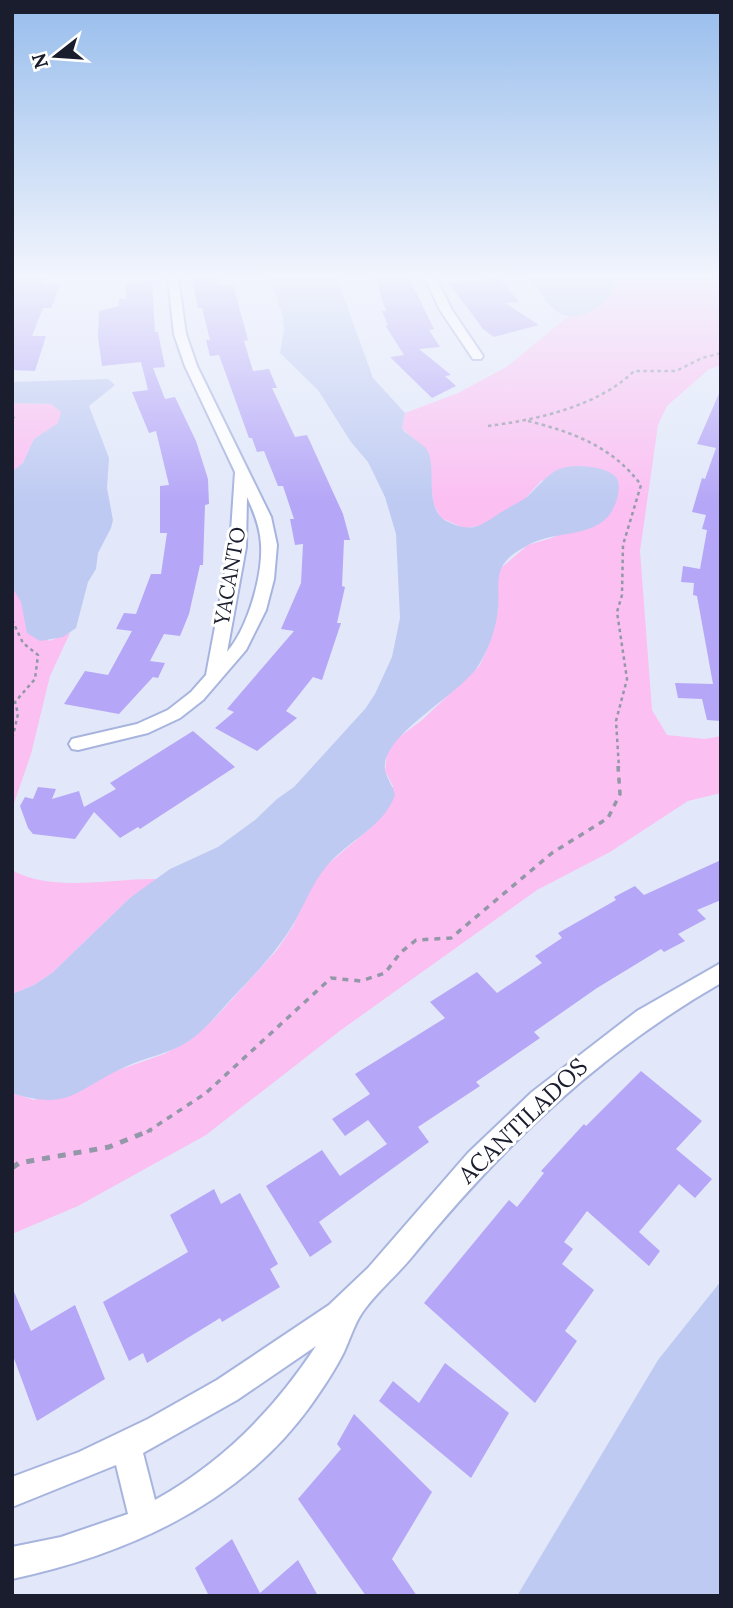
<svg xmlns="http://www.w3.org/2000/svg" width="733" height="1608" font-family="Lora,serif">
<style>
.green{fill:#fbbff2}
.water{fill:#becaf2}
.building{fill:#b5a6f7}
.lines{fill:none;stroke-linecap:round;stroke-linejoin:round}
.minor-casing{stroke:#a7b4de;stroke-width:4}
.path-far2{stroke:#9398a9;stroke-width:2.5;stroke-dasharray:3.5 3.5;stroke-linecap:butt}
.path-far1{stroke:#9398a9;stroke-width:3.5;stroke-dasharray:6 6;stroke-linecap:butt}
.path{stroke:#9398a9;stroke-width:5;stroke-dasharray:8 8;stroke-linecap:butt}
.minor{fill:#fff;fill-rule:evenodd}
.labels{text-anchor:middle;stroke-width:6;stroke-linejoin:round;paint-order:stroke}
.street-label{font-size:21px;fill:#191d2d;stroke:#fff}
.near-street-label{font-size:24px;fill:#191d2d;stroke:#fff}
</style>
<rect width="100%" height="100%" fill="#e2e8fa"/>
<g class="green">
<polygon points="613,278 721,278 721,365 708,370 667,406 658,425 640,551 652,710 667,735 705,739 721,736 721,793 688,801 610,852 537,890 341,1030 206,1135 78,1206 12,1234 12,1093 34,1100 164,1054 189,1041 214,1019 277,950 293,926 315,880 328,864 374,825 393,786 385,771 386,762 387,752 395,740 421,721 480,665 485,654 498,611 497,583 501,568 528,545 555,537 599,469 581,466 541,481 523,501 481,526 464,528 441,518 433,503 429,454 402,428 405,413 458,393 508,366 567,317 588,313 604,302"/>
<polygon points="12,403 51,404 61,412 59,423 34,439 23,463 12,472"/>
<polygon points="12,587 49,641 70,633 50,676 31,754 12,809"/>
<path d="M12 870C51 893 114 878 158 879L131 897 52 973 34 985 12 994Z"/>
</g>
<g class="water">
<path d="M270 278H337L373 378 405 413 402 428 404 431 426 448 429 454C435 474 427 500 440 516 443 520 448 522 453 524 476 534 486 521 505 510 513 505 521 502 528 496 538 487 546 475 559 469 572 464 589 466 601 469 607 471 616 474 618 481 620 487 618 496 616 502 605 536 567 531 540 540 530 543 521 549 512 555 493 571 500 587 498 608 497 626 489 648 480 663 462 695 380 734 385 770 387 779 393 786 395 795 383 828 348 840 326 867 310 886 303 910 289 931 274 954 257 972 238 992 222 1008 208 1028 189 1041 169 1054 146 1057 125 1067 78 1088 70 1112 12 1093V994L34 985 52 973 131 897 170 869 218 847 255 820 277 799 294 787 365 709 375 694 392 657 400 618 396 534 385 497 368 462 351 442 318 390 280 353 284 330 283 317Z"/>
<path d="M528 278H613V293C595 312 570 329 549 304 541 296 537 286 528 278Z"/>
<polygon points="108,379 115,385 89,406 109,458 107,488 113,520 111,528 98,553 96,569 88,582 76,628 63,637 40,641 27,633 21,602 12,587 12,472 23,463 34,439 58,423 61,412 51,404 12,403 12,382"/>
<polygon points="721,1281 721,1596 517,1596 658,1360"/>
</g>
<g class="building">
<polygon points="12,278 46,278 43,284 61,284 51,308 43,308 32,336 46,336 35,371 12,370"/>
<polygon points="192,278 219,278 219,285 233,284 248,340 244,341 253,371 269,369 277,388 272,388 295,437 307,435 343,514 350,540 344,540 342,586 345,587 337,623 341,623 322,680 313,677 286,711 297,718 257,751 215,728 234,712 227,709 294,631 281,629 301,583 303,544 295,545 290,519 294,519 283,486 278,486 264,451 257,452 252,438 249,438 219,355 210,356 206,340 210,340 202,308 198,308"/>
<polygon points="375,278 409,278 434,329 429,330 440,347 419,349 451,375 445,376 456,386 432,398 390,357 404,355 385,325 388,326 382,311 386,311"/>
<polygon points="499,278 519,302 505,303 539,325 494,337 483,329 449,283"/>
<polygon points="152,281 155,332 158,332 165,367 153,368 165,399 175,397 196,441 208,479 209,504 205,505 203,565 200,565 189,614 180,636 164,634 150,661 165,663 158,678 153,677 119,714 64,704 85,671 108,675 132,631 116,629 124,613 136,614 151,574 161,574 167,533 160,533 160,486 169,485 156,431 149,433 132,392 148,390 141,362 102,366 98,337 99,311 119,306 119,299 126,299 125,283"/>
<polygon points="721,389 721,721 707,720 702,699 678,698 675,683 713,684 697,596 693,595 694,583 681,582 683,566 700,569 707,530 702,529 706,515 692,512 702,478 705,479 716,448 697,444"/>
<polygon points="193,731 235,767 140,829 138,827 120,838 94,812 75,839 33,834 28,828 20,806 25,797 33,799 38,787 56,789 52,799 79,791 84,807 116,789 110,783"/>
<polygon points="721,860 721,900 697,910 706,919 678,934 685,941 664,952 661,949 597,988 534,1032 540,1038 476,1082 480,1086 418,1127 429,1142 319,1222 332,1242 310,1257 266,1186 322,1150 340,1176 387,1144 368,1120 345,1136 332,1119 370,1094 355,1074 445,1018 430,1002 477,972 497,993 542,963 535,956 562,938 558,933 616,900 614,897 635,886 644,895"/>
<polygon points="641,1071 702,1121 676,1149 712,1179 695,1198 679,1184 639,1232 660,1251 649,1266 587,1211 564,1242 573,1249 562,1264 594,1290 565,1331 577,1341 535,1403 424,1303 509,1200 517,1207 544,1173 541,1171 584,1124 586,1126"/>
<polygon points="214,1189 221,1204 240,1193 278,1264 270,1269 280,1287 222,1322 220,1318 147,1363 143,1353 129,1361 103,1302 188,1252 170,1215"/>
<polygon points="12,1287 31,1331 75,1305 105,1379 37,1421 12,1353"/>
<polygon points="445,1363 509,1413 471,1478 379,1401 393,1381 419,1403"/>
<polygon points="354,1414 432,1492 392,1559 417,1596 366,1596 298,1499 341,1449 337,1444"/>
<polygon points="232,1539 260,1593 298,1560 318,1596 209,1596 195,1568"/>
</g>
<g class="lines">
<defs>
<g id="minor">
<path d="M168 278H178L186 334 197 366 271 517 277 545 274 579 266 610 246 650 203 700 180 718 148 733 78 750 72 749 69 744 72 739 137 724 168 710 191 692 206 675 230 547 235 472 185 366 174 334ZM247 497C254 512 260 527 261 544 263 575 248 628 227 652L246 547Z"/>
<polygon points="425,278 436,278 452,310 483,356 481,359 473,359 440,310"/>
<path d="M721 963V983C597 1054 500 1149 411 1258 396 1276 374 1295 362 1313 354 1325 350 1339 344 1352 335 1370 323 1388 311 1405 240 1504 128 1554 12 1579V1547L61 1537 128 1514 116 1465 12 1507V1477L79 1452 148 1419 217 1380 329 1305 368 1268 468 1153 532 1092 637 1011ZM316 1346C273 1411 223 1462 155 1500L143 1453 237 1400Z"/>
</g>
</defs>
<use href="#minor" class="minor-casing"/>
<g class="path-far2">
<polyline points="12,416 15,419 12,422"/>
<path d="M528 421C573 432 613 447 641 485L623 545 622 595 617 612 627 679 616 721 619 768"/>
<path d="M488 426C536 420 599 406 634 371H676L702 358 721 353"/>
<polyline points="12,620 23,643 38,655 35,679 15,702 18,714 12,740"/>
</g>
<polyline class="path-far1" points="147,1132 206,1093 331,978 361,981 385,973 401,952 416,940 451,938 552,853 608,818 620,794 618,766"/>
<polyline class="path" points="12,1168 19,1163 109,1147 151,1130"/>
<use href="#minor" class="minor"/>
</g>
<linearGradient id="sky" x2="0" y2="1"><stop stop-color="#97bdec"/><stop offset="0.55" stop-color="#f2f5fd"/><stop offset="1" stop-color="#f2f5fd" stop-opacity="0"/></linearGradient>
<rect width="733" height="503" fill="url(#sky)"/>
<g class="labels">
<g class="street-label">
<text transform="translate(230 576) rotate(-80)" y="7">YACANTO</text>
</g>
<g class="near-street-label">
<text transform="translate(523 1121) rotate(-44)" y="8">ACANTILADOS</text>
</g>
</g>
<rect width="733" height="1608" fill="none" stroke="#191d2d" stroke-width="28"/>
<g transform="translate(56 56) rotate(253)" stroke="#ffffff" stroke-width="5" paint-order="stroke">
<path d="M0-5L12 26L0 18L-12 26Z" fill="#191d2d"/>
<text y="-10" font-size="19" font-weight="bold" text-anchor="middle" fill="#191d2d">N</text>
</g>
</svg>
